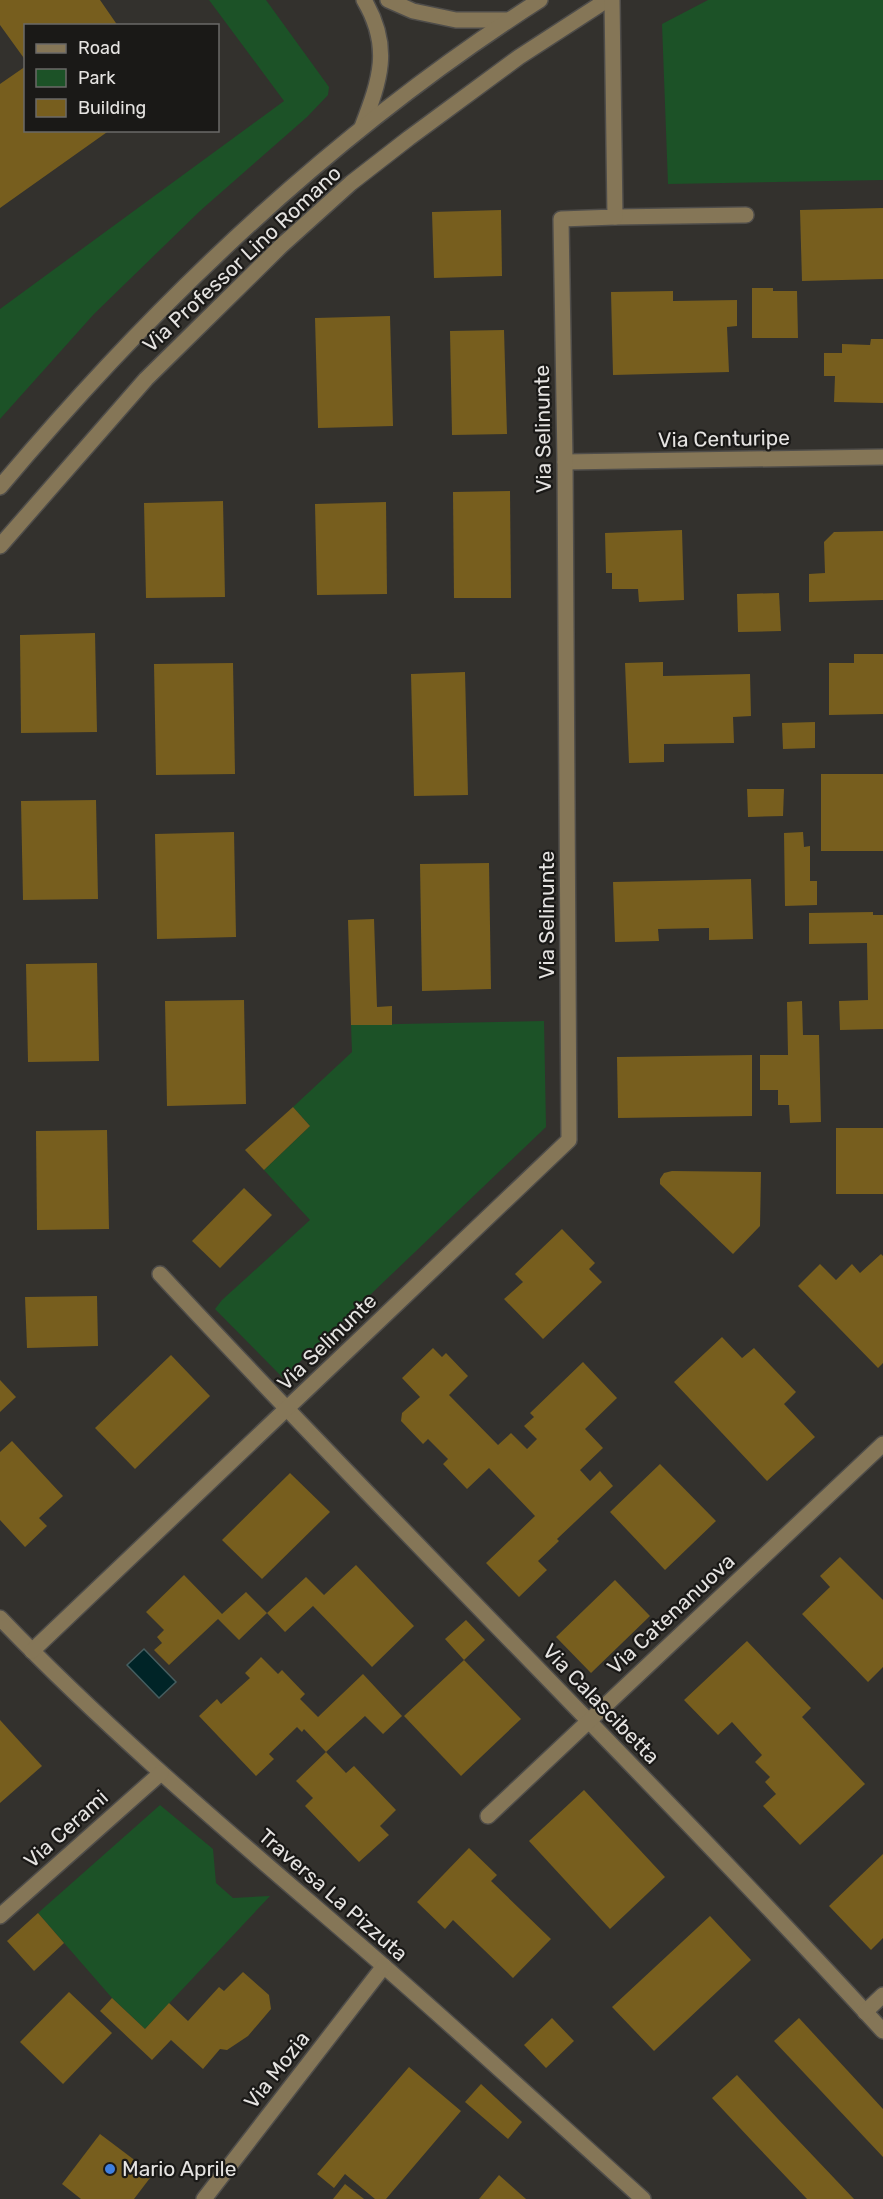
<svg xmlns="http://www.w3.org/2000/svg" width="883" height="2199" font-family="Rubik,sans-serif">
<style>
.green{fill:#1c5227}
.water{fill:#002427;stroke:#455d5f;stroke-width:1.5}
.building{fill:#775e1e}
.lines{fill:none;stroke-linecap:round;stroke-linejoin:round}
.minor-casing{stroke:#4f4d4a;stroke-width:18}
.minor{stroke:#857657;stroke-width:15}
.shop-dot{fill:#3f7fe0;stroke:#1a1917;stroke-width:2}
.labels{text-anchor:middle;stroke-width:4.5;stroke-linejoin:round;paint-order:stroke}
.street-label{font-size:21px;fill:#e5e3e1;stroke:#1a1917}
.poi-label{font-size:21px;fill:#e5e3e1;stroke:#1a1917;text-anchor:start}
</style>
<rect width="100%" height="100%" fill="#33312d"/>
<g class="green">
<polygon points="209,0 266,0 329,87 328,95 307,117 201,210 94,314 0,419 0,309 284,101"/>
<polygon points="708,0 883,0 883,180 668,184 662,24"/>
<polygon points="544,1021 546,1127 283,1378 215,1309 222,1300 310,1220 264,1170 310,1126 293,1107 352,1052 351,1025"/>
<polygon points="160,1805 213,1849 216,1883 233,1898 270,1896 145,2029 112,1998 38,1913"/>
</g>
<polygon class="water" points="144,1649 176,1682 159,1698 127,1665"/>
<g class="building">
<polygon points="0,0 100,0 118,26 26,26 26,61 0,25"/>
<polygon points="26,66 26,130 110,130 0,208 0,84"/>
<polygon points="883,208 883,279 802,281 800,210"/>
<polygon points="501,210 502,276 434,278 432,212"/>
<polygon points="752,288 773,288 773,291 797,291 798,338 752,338"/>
<polygon points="673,291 673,301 737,300 737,326 727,327 729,372 613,375 611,292"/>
<polygon points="390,316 393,426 318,428 315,318"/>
<polygon points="504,330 507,434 452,435 450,331"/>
<polygon points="871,339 883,339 883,403 834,402 835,376 824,376 824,353 842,353 842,344 870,345"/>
<polygon points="510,491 511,598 454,598 453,492"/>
<polygon points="223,501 225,597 146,598 144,503"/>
<polygon points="386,502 387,594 317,595 315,504"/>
<polygon points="682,530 684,600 639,602 638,589 612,589 612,573 606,573 605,533"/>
<polygon points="883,531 883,600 809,602 809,574 825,573 824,542 834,532"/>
<polygon points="779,593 781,631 738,632 737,594"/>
<polygon points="95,633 97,732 21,733 20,635"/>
<polygon points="854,654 883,654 883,714 829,715 829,663 854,663"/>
<polygon points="663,662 663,676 750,674 751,716 733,717 734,743 664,744 664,762 629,763 625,663"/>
<polygon points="233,663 235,774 156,775 154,664"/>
<polygon points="465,672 468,795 414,796 411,674"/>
<polygon points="815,722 815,748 783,749 782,723"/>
<rect x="821" y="774" width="62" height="77"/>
<polygon points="747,789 784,789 783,816 748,817"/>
<polygon points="96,800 98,899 23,900 21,801"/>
<polygon points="234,832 236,937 157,939 155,834"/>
<polygon points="803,832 804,847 810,846 810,881 817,881 817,905 785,906 784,833"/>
<polygon points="489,863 491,989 422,991 420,864"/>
<polygon points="751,879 753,939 709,940 709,928 658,929 659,941 615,942 613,882"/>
<polygon points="873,912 873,915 883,915 883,1029 840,1030 839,1001 868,1000 867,943 809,944 809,913"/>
<polygon points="374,919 377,1007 392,1006 392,1025 351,1025 348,920"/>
<polygon points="97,963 99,1061 28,1062 26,964"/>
<polygon points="244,1000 246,1104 167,1106 165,1001"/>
<polygon points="802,1001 803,1035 819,1035 821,1122 790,1123 789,1105 778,1105 778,1090 760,1090 760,1055 788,1055 787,1002"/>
<polygon points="752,1055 752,1116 618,1118 617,1057"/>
<polygon points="293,1107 310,1126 264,1170 245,1150"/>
<rect x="836" y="1128" width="47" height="66"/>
<polygon points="107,1130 109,1229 37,1230 36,1131"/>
<polygon points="672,1171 761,1172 760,1226 733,1254 660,1184 660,1179 664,1173"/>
<polygon points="244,1188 272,1215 220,1268 192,1241"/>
<polygon points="562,1229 595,1263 589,1269 602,1282 543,1339 504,1299 523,1282 515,1274"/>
<polygon points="881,1254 883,1256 883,1363 878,1368 798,1286 820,1264 836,1280 852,1264 860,1273"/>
<polygon points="97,1296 98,1346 27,1348 25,1297"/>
<polygon points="722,1337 742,1358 754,1348 796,1392 784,1404 815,1437 767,1481 674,1382"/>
<polygon points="433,1348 442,1357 446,1353 468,1376 449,1395 498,1445 511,1433 527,1449 537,1439 524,1426 534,1417 530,1413 583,1362 617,1398 585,1429 603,1448 580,1470 590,1481 600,1471 613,1486 557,1539 559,1541 538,1561 547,1570 519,1597 486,1563 535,1516 489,1468 467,1489 443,1464 448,1459 428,1439 423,1444 401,1421 402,1413 420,1397 402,1378"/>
<polygon points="171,1355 210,1396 135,1469 95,1428"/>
<polygon points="0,1380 16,1397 0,1412"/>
<polygon points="12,1441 63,1496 39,1518 47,1526 25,1547 0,1520 0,1452"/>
<polygon points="660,1464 716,1521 665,1570 610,1512"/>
<polygon points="290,1473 330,1512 262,1579 222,1540"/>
<polygon points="840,1557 883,1600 883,1667 868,1682 802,1614 830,1587 820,1576"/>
<polygon points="356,1565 414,1626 372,1667 313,1606 285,1632 267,1613 306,1577 324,1595"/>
<polygon points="184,1575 222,1614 246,1592 267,1613 239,1640 218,1619 169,1665 154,1650 162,1643 157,1637 164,1630 146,1612"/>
<polygon points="615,1580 650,1616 591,1673 556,1637"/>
<polygon points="466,1620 485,1640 464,1660 445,1639"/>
<polygon points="747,1641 811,1708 802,1717 865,1784 800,1845 763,1806 776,1794 765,1782 770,1777 755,1762 762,1755 732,1722 718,1735 684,1700"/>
<polygon points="261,1657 278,1674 282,1670 305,1694 300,1699 318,1717 363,1674 402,1716 383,1734 365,1716 326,1752 304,1729 302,1732 297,1727 269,1754 274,1759 256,1776 199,1716 217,1699 221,1704 250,1678 245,1673"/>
<polygon points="464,1660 521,1719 461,1776 404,1716"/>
<polygon points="0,1720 42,1766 0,1803"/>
<polygon points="326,1752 346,1773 354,1766 396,1810 380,1826 389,1835 359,1862 305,1806 313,1798 296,1781"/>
<polygon points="584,1790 665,1877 610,1929 529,1841"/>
<polygon points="469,1848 497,1875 491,1881 551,1939 513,1978 453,1920 445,1929 417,1902"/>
<polygon points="883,1854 883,1938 871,1950 829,1906"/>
<polygon points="38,1913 64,1943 34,1971 7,1941"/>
<polygon points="710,1916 751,1960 654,2051 612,2007"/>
<polygon points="243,1972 269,1995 271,2009 248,2036 227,2050 220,2049 203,2069 171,2040 152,2060 100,2011 112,1998 145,2029 169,2003 188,2021 219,1987 224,1991"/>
<polygon points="69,1992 112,2033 63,2084 20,2042"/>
<polygon points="552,2018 574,2041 546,2068 524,2045"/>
<polygon points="799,2018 883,2109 883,2157 774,2041"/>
<polygon points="409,2067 461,2111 386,2199 375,2199 345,2174 334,2188 317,2174"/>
<polygon points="737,2075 778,2119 854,2199 807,2199 753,2142 712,2098"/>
<polygon points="481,2084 522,2122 508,2139 465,2102"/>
<polygon points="100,2134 153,2174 134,2199 81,2199 62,2184"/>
<polygon points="499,2175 526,2199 479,2199"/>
<polygon points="345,2184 364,2199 333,2199"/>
</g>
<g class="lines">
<defs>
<g id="minor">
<polyline points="388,0 413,11 456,20 508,20"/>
<path d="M362 127C380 80 392 47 364 0"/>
<polyline points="615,217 746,215"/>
<polyline points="565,462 883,457"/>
<path d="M0 487C156 301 335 131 540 0"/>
<polyline points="0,546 146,379 281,246 351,183 409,138 519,57 607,0"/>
<path d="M160 1274C397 1530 647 1774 883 2031"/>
<path d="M0 1618C115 1738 244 1845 370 1954 462 2034 552 2117 643 2199"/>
<polyline points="32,1651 569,1140 565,462 561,219 615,217 612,0"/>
<polyline points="488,1816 883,1444"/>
<polyline points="0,1916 161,1773"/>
<polyline points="865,2012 883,1995"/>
<polyline points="204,2199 384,1966"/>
</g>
</defs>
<use href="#minor" class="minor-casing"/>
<use href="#minor" class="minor"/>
</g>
<circle class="shop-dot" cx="110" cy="2169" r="6"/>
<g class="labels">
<g class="street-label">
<text transform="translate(242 259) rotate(-43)" y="7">Via Professor Lino Romano</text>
<text transform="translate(543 429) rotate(-91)" y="7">Via Selinunte</text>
<text transform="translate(724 439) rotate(-1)" y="7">Via Centuripe</text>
<text transform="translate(547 915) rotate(-90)" y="7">Via Selinunte</text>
<text transform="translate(327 1342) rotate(-44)" y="7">Via Selinunte</text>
<text transform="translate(671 1614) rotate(-43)" y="7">Via Catenanuova</text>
<text transform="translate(601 1704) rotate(46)" y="7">Via Calascibetta</text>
<text transform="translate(66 1829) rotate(-42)" y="7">Via Cerami</text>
<text transform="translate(333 1895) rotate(41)" y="7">Traversa La Pizzuta</text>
<text transform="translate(277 2070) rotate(-52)" y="7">Via Mozia</text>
</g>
<g class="poi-label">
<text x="122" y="2176">Mario Aprile</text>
</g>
</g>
<rect x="24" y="24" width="195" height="108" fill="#1a1917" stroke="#6b6a68" stroke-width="1.5"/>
<rect x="36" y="44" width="30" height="9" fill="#857657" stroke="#6b6a68" stroke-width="1.5"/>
<text x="78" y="54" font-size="18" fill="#e5e3e1">Road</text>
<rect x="36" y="69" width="30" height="18" fill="#1c5227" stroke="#6b6a68" stroke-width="1.5"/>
<text x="78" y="84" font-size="18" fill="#e5e3e1">Park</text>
<rect x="36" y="99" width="30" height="18" fill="#775e1e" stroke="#6b6a68" stroke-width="1.5"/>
<text x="78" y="114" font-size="18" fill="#e5e3e1">Building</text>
</svg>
